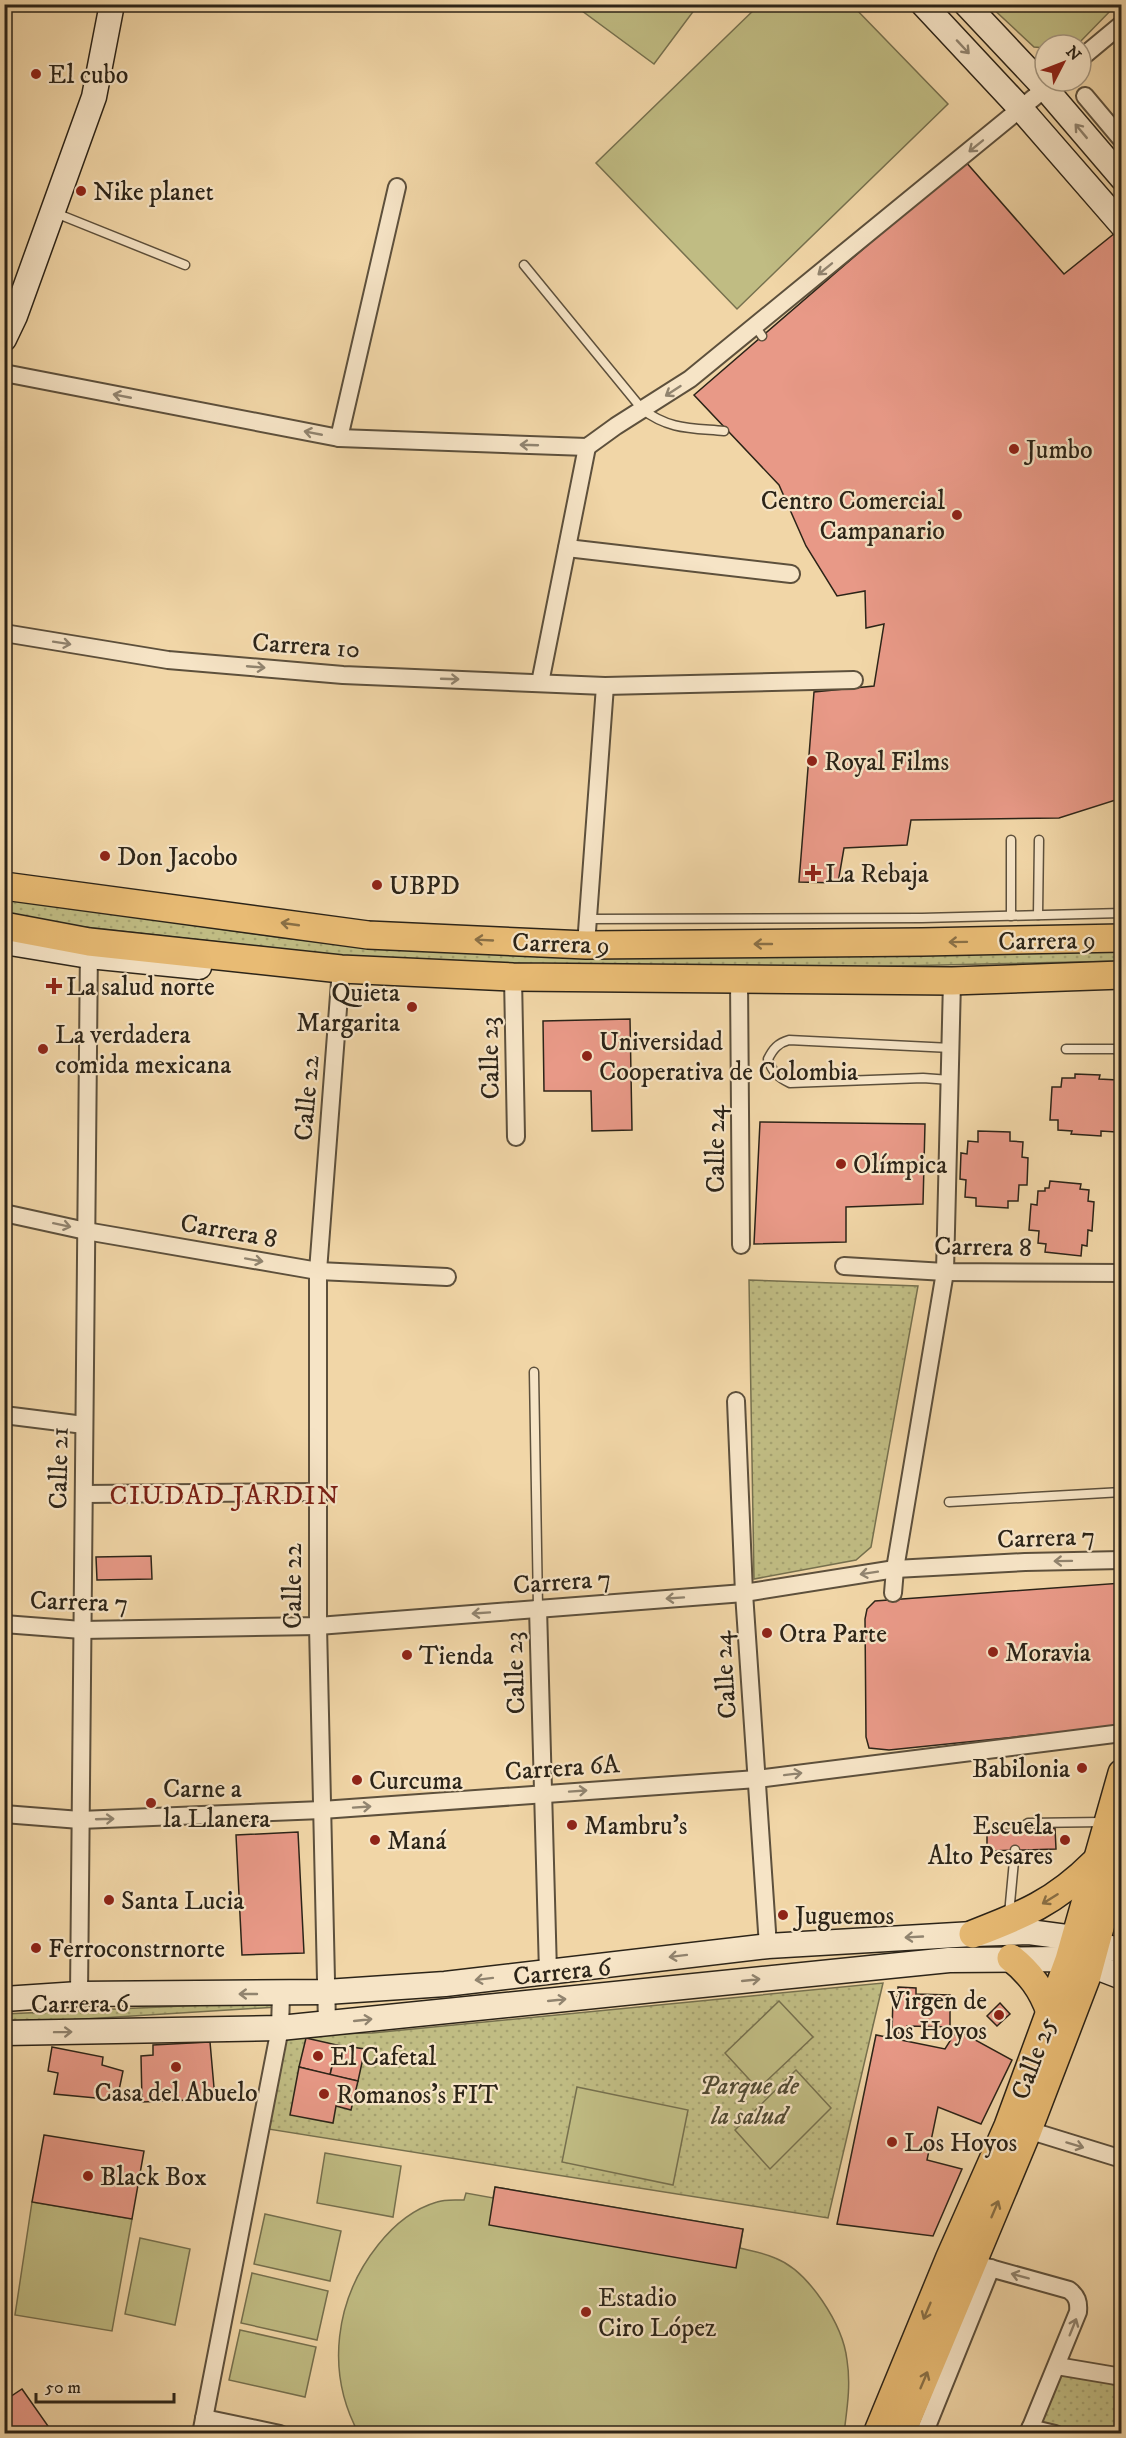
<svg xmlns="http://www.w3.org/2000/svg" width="1126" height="2438" font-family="'IM FELL DW Pica',serif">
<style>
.green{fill:url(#green-dots);stroke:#76704e;stroke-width:1.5}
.pitch{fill:#c0bc83;stroke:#76704e;stroke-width:1.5}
.building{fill:#e89987;stroke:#2c2418;stroke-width:1.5}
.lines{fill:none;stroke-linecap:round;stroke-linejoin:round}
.lane-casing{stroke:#5d503c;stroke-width:11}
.street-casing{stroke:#5d503c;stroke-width:20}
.secondary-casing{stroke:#2c2418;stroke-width:27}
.primary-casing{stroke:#2c2418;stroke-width:30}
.lane{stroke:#f6e4c6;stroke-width:8}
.street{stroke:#f6e4c6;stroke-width:16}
.secondary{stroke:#f6e4c6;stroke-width:24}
.primary{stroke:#e8bb74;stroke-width:27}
.oneway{stroke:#91846f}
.oneway2{stroke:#8a7046}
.poi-dot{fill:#8f2418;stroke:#f6e4c6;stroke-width:2}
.labels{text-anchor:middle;stroke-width:4.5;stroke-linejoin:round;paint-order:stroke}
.poi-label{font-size:26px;fill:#2c2418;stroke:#f6e4c6;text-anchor:start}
.street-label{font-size:26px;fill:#2c2418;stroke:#f6e4c6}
.park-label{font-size:26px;font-style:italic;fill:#514a33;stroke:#f6e4c6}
.neighbourhood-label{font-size:27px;letter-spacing:1.5px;fill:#7a1f14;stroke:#f6e4c6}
</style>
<defs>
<pattern id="green-dots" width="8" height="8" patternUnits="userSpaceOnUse" patternTransform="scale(1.5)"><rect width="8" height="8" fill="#c0bc83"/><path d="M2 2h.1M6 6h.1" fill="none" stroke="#a5a170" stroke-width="1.8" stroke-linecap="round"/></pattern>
</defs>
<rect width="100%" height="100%" fill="#f1d6a7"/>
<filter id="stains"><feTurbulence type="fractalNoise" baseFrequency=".00333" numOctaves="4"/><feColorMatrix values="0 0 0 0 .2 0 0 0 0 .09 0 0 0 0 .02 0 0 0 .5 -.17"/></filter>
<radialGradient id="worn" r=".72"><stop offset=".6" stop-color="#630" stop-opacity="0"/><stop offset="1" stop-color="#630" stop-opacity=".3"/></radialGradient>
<g class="green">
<polygon points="4,898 283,938 355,946 1121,947 1121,961 853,967 565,965 354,957 58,924 5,914"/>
<polygon points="749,1280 918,1286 871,1547 856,1560 754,1579"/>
<polygon points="883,1983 828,2218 268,2129 287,2035 372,2033"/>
<polygon points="275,2002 277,2007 5,2024 4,2014"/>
<path d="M1059 2373 1121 2383V2433C1100 2433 1055 2438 1040 2419Z"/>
</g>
<g class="pitch">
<polygon points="574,5 698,5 654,64"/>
<polygon points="759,5 852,5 948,104 737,309 596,163"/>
<polygon points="989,5 1116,5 1077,45 1045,45 1045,48 1034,47"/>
<polygon points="779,2001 813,2037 758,2089 725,2053"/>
<polygon points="796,2070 831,2108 770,2169 735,2130"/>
<polygon points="577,2087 688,2110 673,2185 562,2162"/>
<polygon points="325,2153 401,2166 393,2217 317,2203"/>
<path d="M495 2187 743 2229 740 2248C751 2251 764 2253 775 2258 809 2271 843 2325 847 2360 851 2385 847 2409 844 2433L359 2434C325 2372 335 2299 378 2245 393 2226 413 2209 437 2202 445 2199 455 2200 464 2200L466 2193 493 2198Z"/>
<polygon points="32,2202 132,2219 112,2331 15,2315"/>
<polygon points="265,2214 341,2231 330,2281 254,2264"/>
<polygon points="140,2238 190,2249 175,2325 125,2314"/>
<polygon points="252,2273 328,2291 317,2340 241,2323"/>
<polygon points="240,2330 316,2347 305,2397 229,2380"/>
</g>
<g class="building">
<polygon points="965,161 1064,274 1115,233 1122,241 1122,798 1059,818 911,820 907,845 844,848 838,883 799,882 814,692 874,686 884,624 866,628 865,591 837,596 806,546 779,485 694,395"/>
<polygon points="630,1019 632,1130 592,1131 591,1091 544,1091 543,1021"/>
<polygon points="1075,1074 1100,1075 1099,1079 1118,1080 1117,1089 1122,1089 1122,1123 1117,1122 1116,1132 1101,1131 1101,1136 1071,1134 1072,1131 1058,1130 1058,1120 1050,1120 1052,1087 1061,1087 1062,1078 1075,1078"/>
<polygon points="760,1122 925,1124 923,1204 846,1207 846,1242 754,1244"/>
<polygon points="978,1131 1010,1132 1010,1141 1023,1142 1022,1157 1028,1158 1027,1185 1019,1185 1018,1201 1008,1201 1008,1208 976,1206 976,1198 965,1197 966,1180 960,1179 961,1153 967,1154 968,1141 978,1142"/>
<polygon points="1050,1181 1081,1184 1080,1189 1089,1190 1088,1201 1094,1202 1092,1231 1088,1230 1087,1246 1082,1245 1081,1256 1045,1252 1046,1244 1038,1243 1039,1231 1029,1230 1031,1204 1037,1205 1038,1191 1045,1191 1045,1188 1049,1188"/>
<polygon points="151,1556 152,1579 97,1580 96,1557"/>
<polygon points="1122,1583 1121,1726 889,1750 869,1748 866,1737 865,1619 867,1609 875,1601"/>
<polygon points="1055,1828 1056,1849 987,1851 987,1830"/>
<polygon points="298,1832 304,1953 242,1955 236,1835"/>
<polygon points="898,1987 916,1988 916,1994 950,1995 950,2027 907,2026 906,2033 892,2033 893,1997 898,1997"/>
<polygon points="1000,2003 1010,2014 997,2026 987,2016"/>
<polygon points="957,2030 1012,2060 981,2124 938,2107 927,2160 962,2169 933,2236 837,2224 876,2035 945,2049"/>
<polygon points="306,2038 337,2045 330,2075 299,2067"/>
<polygon points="210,2042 215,2099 142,2102 141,2056 153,2055 153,2045"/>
<polygon points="337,2045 365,2049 358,2081 330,2075"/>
<polygon points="52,2047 103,2057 102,2065 123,2071 117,2100 54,2094 58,2073 48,2071"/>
<polygon points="299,2067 358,2081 351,2110 336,2106 333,2123 290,2115"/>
<polygon points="44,2135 144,2151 132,2219 32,2202"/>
<polygon points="495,2187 743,2229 736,2268 489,2225"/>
<polygon points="22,2389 48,2426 37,2434 13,2434 4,2421 4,2401"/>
</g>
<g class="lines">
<defs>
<g id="lane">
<polyline points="53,212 185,265"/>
<path d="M524 265 642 409C669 430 692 428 724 431"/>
<polyline points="755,326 762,336"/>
<polyline points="1038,915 1039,840"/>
<polyline points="1011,916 1011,840"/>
<polyline points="588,919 922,918 1122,913"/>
<polyline points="1066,1049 1115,1049 1122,1054"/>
<path d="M950 1080 923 1078 790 1083C778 1077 772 1072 768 1059 773 1049 778 1043 789 1040L951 1048"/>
<polyline points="534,1372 538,1608"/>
<polyline points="949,1502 1122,1492"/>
<polyline points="1019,1829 1028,1823 1103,1822"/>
<polyline points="1009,1914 1015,1850"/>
</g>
<g id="street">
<polyline points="1081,58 1122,24"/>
<polyline points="1085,96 1122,140"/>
<polyline points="4,373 339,438 587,447 616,426 690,379 1053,82"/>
<polyline points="339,438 397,187"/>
<polyline points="567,548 791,574"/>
<polyline points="4,633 168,660 343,675 605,686 854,680"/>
<polyline points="540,683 587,447"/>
<polyline points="586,945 605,686"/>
<polyline points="513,977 516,1137"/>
<polyline points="739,979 741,1245"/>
<polyline points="4,1213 86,1231 318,1271 447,1277"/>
<polyline points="844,1266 945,1272 1122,1273"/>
<polyline points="736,1401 744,1593 768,1946"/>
<polyline points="4,1415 84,1425"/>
<polyline points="84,1494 318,1492"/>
<polyline points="893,1593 895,1569 945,1272 952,981"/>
<polyline points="538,1608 548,1972"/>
<polyline points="4,1624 82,1630 318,1626 744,1593 895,1569 1025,1562 1122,1560"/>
<polyline points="4,1814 80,1820 322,1810 757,1779 1122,1733"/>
<polyline points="79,1994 89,945"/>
<polyline points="327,2024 318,1626 318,1271 341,969"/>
<polyline points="1028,2130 1122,2159"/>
<path d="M972 2263 1069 2290C1077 2296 1079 2302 1078 2312L1028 2434"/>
<polyline points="1057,2366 1122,2377"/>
<polyline points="204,2418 280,2434"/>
<polyline points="1030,2428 1055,2434"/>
<polyline points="201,2434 280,2028 281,1994"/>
<polyline points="924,2434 991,2268"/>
</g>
<g id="secondary">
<polyline points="923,4 1021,109 1122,225"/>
<polyline points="966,4 1045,88 1122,178"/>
<polyline points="4,339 15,316 94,97 112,4"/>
<polyline points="4,942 89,956 199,967"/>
<polyline points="4,1999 79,1994 326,1992 445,1984 768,1946 973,1934 1029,1932 1074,1938 1122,1951"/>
<polyline points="4,2033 280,2028 949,1960 1060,1959 1091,1965 1122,1977"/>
</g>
<g id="primary">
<polyline points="4,886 368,935 586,945 922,942 1122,938"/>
<polyline points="4,926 89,942 341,969 513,977 952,981 1122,975"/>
<path d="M973 1934C1023 1915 1055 1902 1094 1863"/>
<path d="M1011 1958C1030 1973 1042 1989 1050 2012"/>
<polyline points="877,2434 950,2257 1008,2126 1069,1960 1122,1773"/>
<polyline points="901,2434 1028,2130 1087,1976 1122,1846"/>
</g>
</defs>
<use href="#lane" class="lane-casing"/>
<use href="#street" class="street-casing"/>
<use href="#secondary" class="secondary-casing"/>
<use href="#primary" class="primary-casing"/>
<use href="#lane" class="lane"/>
<use href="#street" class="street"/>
<use href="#secondary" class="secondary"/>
<use href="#primary" class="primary"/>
</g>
<defs><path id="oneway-shaft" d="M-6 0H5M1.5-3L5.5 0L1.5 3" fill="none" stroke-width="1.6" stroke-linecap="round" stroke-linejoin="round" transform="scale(1.5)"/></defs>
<g class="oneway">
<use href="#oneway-shaft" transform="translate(963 47) rotate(47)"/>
<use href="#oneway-shaft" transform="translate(1081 131) rotate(-130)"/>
<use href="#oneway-shaft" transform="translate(976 146) rotate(141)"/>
<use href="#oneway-shaft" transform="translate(825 269) rotate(141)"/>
<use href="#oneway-shaft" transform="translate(673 391) rotate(147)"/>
<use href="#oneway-shaft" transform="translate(122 396) rotate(-169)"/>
<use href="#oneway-shaft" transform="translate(313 433) rotate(-169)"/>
<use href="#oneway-shaft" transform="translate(529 445) rotate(-178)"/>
<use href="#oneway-shaft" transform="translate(62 643) rotate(9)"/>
<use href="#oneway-shaft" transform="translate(256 667) rotate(5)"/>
<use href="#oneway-shaft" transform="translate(450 679) rotate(2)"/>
<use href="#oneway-shaft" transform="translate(62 1225) rotate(12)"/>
<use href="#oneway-shaft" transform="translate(254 1260) rotate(10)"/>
<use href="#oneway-shaft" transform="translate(1063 1561) rotate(179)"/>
<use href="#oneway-shaft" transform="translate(869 1573) rotate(171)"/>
<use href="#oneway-shaft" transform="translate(675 1598) rotate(176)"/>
<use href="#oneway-shaft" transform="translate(481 1613) rotate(176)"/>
<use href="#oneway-shaft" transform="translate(793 1774) rotate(-7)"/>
<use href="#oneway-shaft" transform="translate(578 1791) rotate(-4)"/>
<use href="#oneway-shaft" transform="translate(362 1807) rotate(-4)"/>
<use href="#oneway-shaft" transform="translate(105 1819) rotate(-2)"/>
<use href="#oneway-shaft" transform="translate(914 1937) rotate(177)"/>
<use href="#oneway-shaft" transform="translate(678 1956) rotate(173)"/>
<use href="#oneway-shaft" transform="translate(484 1979) rotate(173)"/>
<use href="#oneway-shaft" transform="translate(751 1980) rotate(-6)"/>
<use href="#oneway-shaft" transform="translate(248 1994) rotate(180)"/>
<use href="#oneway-shaft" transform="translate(557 2000) rotate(-6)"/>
<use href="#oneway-shaft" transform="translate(363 2020) rotate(-6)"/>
<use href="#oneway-shaft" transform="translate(63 2032) rotate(-1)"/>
<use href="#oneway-shaft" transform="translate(1075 2145) rotate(17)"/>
<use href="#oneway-shaft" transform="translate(1020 2276) rotate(-165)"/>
<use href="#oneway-shaft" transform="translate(1073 2327) rotate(-68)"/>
</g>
<g class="oneway2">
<use href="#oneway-shaft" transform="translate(290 924) rotate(-172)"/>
<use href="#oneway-shaft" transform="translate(484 940) rotate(-177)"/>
<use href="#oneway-shaft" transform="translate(958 942) rotate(179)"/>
<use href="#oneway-shaft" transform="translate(763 944) rotate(180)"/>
<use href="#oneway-shaft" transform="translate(1050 1899) rotate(148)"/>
<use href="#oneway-shaft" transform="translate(995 2209) rotate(-67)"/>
<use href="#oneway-shaft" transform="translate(927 2311) rotate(113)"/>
<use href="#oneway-shaft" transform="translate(924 2380) rotate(-67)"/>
</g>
<g class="poi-dot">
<circle cx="36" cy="74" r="6"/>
<circle cx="81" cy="191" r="6"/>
<circle cx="1014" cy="449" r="6"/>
<circle cx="957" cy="515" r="6"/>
<circle cx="812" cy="761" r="6"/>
<circle cx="105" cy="856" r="6"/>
<path d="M810 864h6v6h6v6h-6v6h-6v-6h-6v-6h6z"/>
<circle cx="377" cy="885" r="6"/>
<path d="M51 977h6v6h6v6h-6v6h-6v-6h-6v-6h6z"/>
<circle cx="412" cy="1007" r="6"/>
<circle cx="43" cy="1049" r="6"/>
<circle cx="587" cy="1056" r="6"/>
<circle cx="841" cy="1164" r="6"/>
<circle cx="767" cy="1633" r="6"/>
<circle cx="993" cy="1652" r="6"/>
<circle cx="407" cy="1655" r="6"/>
<circle cx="1082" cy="1768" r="6"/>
<circle cx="357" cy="1780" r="6"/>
<circle cx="151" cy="1803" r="6"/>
<circle cx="572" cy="1825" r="6"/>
<circle cx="375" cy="1840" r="6"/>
<circle cx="1065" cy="1840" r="6"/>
<circle cx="109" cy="1900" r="6"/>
<circle cx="783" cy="1915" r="6"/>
<circle cx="36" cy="1948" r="6"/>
<circle cx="999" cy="2015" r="6"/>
<circle cx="318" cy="2056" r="6"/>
<circle cx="176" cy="2067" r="6"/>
<circle cx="324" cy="2094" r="6"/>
<circle cx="892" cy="2142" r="6"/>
<circle cx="88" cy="2176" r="6"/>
<circle cx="586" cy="2312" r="6"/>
</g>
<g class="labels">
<g class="poi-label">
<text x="48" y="83">El cubo</text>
<text x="93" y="200">Nike planet</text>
<text x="1026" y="458">Jumbo</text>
<text x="945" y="509" text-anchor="end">Centro Comercial<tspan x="945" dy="30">Campanario</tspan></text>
<text x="824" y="770">Royal Films</text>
<text x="117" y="865">Don Jacobo</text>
<text x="825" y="882">La Rebaja</text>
<text x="389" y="894">UBPD</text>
<text x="66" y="995">La salud norte</text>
<text x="400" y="1001" text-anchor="end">Quieta<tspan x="400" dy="30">Margarita</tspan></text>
<text x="55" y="1043">La verdadera<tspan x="55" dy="30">comida mexicana</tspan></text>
<text x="599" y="1050">Universidad<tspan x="599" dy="30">Cooperativa de Colombia</tspan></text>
<text x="853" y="1173">Olímpica</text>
<text x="779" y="1642">Otra Parte</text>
<text x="1005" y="1661">Moravia</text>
<text x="419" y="1664">Tienda</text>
<text x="1070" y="1777" text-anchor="end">Babilonia</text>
<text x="369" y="1789">Curcuma</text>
<text x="163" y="1797">Carne a<tspan x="163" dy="30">la Llanera</tspan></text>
<text x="584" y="1834">Mambru's</text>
<text x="1053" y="1834" text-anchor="end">Escuela<tspan x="1053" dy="30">Alto Pesares</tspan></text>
<text x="387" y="1849">Maná</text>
<text x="121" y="1909">Santa Lucia</text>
<text x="795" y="1924">Juguemos</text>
<text x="48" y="1957">Ferroconstrnorte</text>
<text x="987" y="2009" text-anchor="end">Virgen de<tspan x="987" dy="30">los Hoyos</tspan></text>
<text x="330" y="2065">El Cafetal</text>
<text x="176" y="2101" text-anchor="middle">Casa del Abuelo</text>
<text x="336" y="2103">Romanos's FIT</text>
<text x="904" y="2151">Los Hoyos</text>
<text x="100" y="2185">Black Box</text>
<text x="598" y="2306">Estadio<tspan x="598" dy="30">Ciro López</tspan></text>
</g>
<g class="street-label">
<text transform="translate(306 645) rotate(4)" y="9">Carrera 10</text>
<text transform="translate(1047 940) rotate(-1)" y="9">Carrera 9</text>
<text transform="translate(561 943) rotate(2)" y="9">Carrera 9</text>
<text transform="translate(489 1058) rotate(-91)" y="9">Calle 23</text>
<text transform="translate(306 1098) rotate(-85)" y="9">Calle 22</text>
<text transform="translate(715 1149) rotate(-90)" y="9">Calle 24</text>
<text transform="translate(229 1230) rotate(10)" y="9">Carrera 8</text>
<text transform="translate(983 1246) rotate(1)" y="9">Carrera 8</text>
<text transform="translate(58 1468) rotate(-89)" y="9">Calle 21</text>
<text transform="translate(1046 1537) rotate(-2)" y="9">Carrera 7</text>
<text transform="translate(562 1581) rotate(-4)" y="9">Carrera 7</text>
<text transform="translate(292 1586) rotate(-90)" y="9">Calle 22</text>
<text transform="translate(79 1601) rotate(2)" y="9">Carrera 7</text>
<text transform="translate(514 1673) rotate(-92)" y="9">Calle 23</text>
<text transform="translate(724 1675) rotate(-94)" y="9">Calle 24</text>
<text transform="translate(562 1767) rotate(-4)" y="9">Carrera 6A</text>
<text transform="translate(562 1971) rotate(-6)" y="9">Carrera 6</text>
<text transform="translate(80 2003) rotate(-1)" y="9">Carrera 6</text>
<text transform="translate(1033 2058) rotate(-70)" y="9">Calle 25</text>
</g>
<g class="park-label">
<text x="749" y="2094">Parque de<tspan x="749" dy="30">la salud</tspan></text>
</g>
<g class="neighbourhood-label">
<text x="225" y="1504">CIUDAD JARDIN</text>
</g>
</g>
<rect width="1126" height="2438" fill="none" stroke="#f1d6a7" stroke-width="24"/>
<rect x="6" y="6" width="1114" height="2426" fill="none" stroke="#2c2418" stroke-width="3"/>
<rect x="12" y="12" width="1102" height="2414" fill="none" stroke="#2c2418" stroke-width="1.5"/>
<g transform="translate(1063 63) rotate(48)"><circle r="28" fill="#f6e4c6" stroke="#a59780" stroke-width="1.5"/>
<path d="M0-4.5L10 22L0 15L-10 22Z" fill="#8f2418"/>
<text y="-9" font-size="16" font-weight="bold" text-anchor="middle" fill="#2c2418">N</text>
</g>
<path d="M36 2393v9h138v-9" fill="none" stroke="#2c2418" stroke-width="3"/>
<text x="45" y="2393" font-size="18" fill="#2c2418" stroke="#f6e4c6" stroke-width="4.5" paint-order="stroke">50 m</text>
<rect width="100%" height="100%" filter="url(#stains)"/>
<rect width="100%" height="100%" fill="url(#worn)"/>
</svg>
